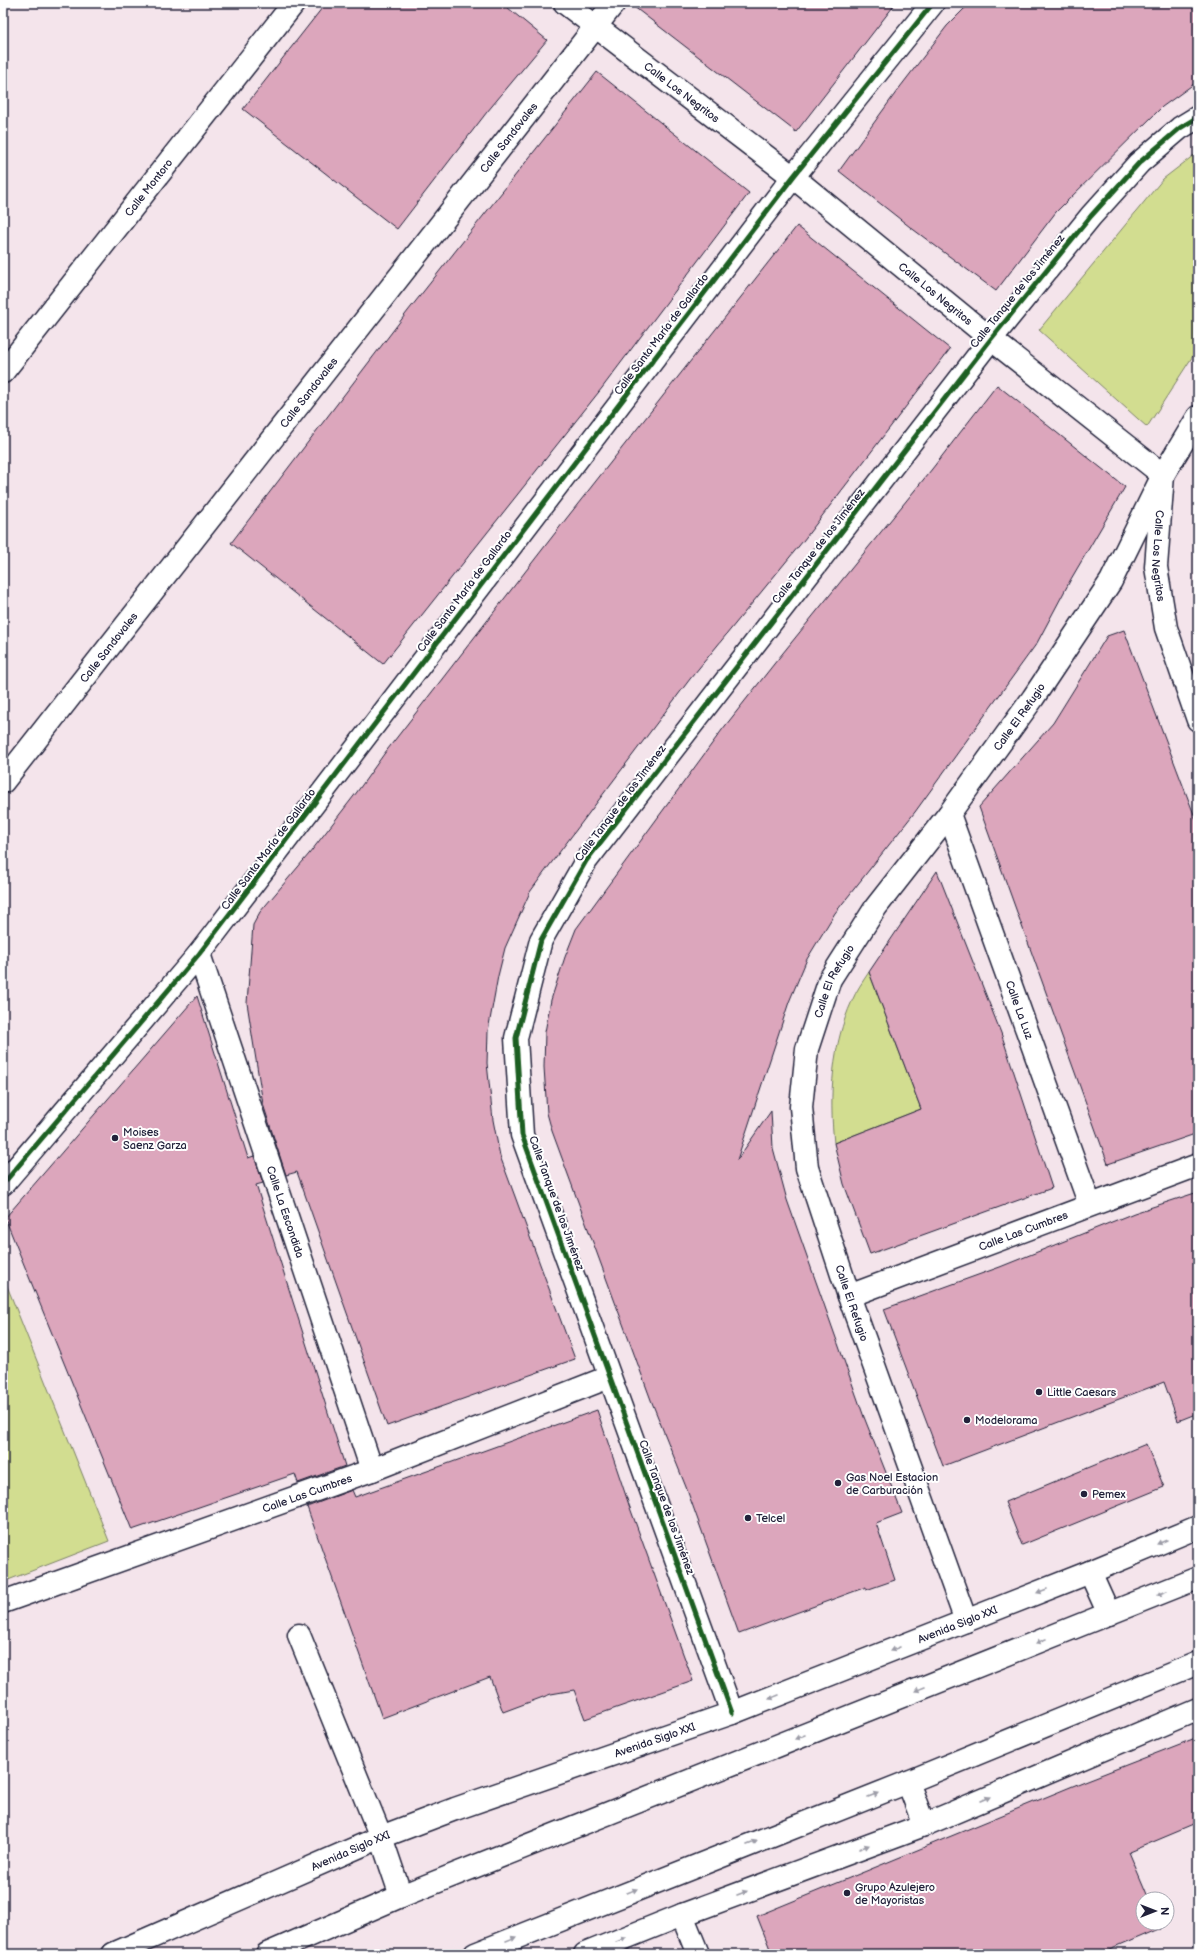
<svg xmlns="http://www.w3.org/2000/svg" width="1201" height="1957" font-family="'Balsamiq Sans',sans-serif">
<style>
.green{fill:#d2dd90;stroke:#7a8066}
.building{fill:#dca6bc;stroke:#22223b}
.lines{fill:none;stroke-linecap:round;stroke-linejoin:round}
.minor-casing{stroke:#22223b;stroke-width:25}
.highway-casing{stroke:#22223b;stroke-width:25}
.minor{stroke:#fff;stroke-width:22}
.highway{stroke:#fff;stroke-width:22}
.cycleway-casing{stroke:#fff;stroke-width:8}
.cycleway{stroke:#1b5e20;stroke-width:5}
.oneway{fill:#9c9ca7}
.poi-dot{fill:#22223b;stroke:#fff;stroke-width:1.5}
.labels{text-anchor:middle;stroke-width:4;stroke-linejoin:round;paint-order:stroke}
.street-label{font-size:11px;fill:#22223b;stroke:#fff}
.poi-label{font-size:11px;fill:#22223b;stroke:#fff;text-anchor:start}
</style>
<rect width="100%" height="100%" fill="#f4e4eb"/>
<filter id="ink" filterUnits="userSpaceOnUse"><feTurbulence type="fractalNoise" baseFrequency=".025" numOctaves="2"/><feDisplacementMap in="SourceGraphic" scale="8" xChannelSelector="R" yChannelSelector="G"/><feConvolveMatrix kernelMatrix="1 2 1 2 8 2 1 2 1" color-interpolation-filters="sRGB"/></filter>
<g filter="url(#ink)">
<g class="green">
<polygon points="1198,152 1198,348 1147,427 1039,330 1163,179"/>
<path d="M869 972 921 1109 834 1143C829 1095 832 1045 852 1001 856 991 863 981 869 972Z"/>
<polygon points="3,1276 109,1541 3,1582"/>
</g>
<g class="building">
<polygon points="326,3 502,3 547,40 487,112 397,229 243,109"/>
<polygon points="629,3 896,3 796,132"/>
<polygon points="970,3 1198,3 1198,81 1162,107 1056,212 996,291 910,227 839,171 897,91 947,26"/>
<polygon points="597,72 749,193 602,388 383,664 231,543 408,311"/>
<polygon points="797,226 950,349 803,541 690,679 549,866 530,892 505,948 498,976 488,1031 487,1063 493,1120 500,1156 510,1183 575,1359 387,1426 297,1172 286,1175 263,1104 247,1003 253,925 260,912 309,854 357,792 384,754 566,519"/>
<polygon points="997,385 1125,487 1071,579 1037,643 915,812 835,913 807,959 789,1002 737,1160 771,1111 773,1148 787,1200 864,1417 902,1513 876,1523 895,1580 866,1590 866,1587 739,1634 686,1487 651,1400 552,1131 547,1113 544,1067 545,1032 551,1000 565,957 576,929 722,730 774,664 932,469"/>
<polygon points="1124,630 1198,825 1198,1133 1108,1164 979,807 1053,723 1107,636"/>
<polygon points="937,871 1001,1033 1052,1188 870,1254 844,1184 834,1143 921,1109 869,972"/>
<polygon points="197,996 248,1158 254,1156 263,1183 256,1185 345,1466 298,1483 295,1474 132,1530 5,1218"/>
<polygon points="1198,1192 1198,1413 1178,1421 1164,1382 943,1466 884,1309 1000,1267 1134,1213"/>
<polygon points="597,1410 629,1505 693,1681 585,1719 574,1690 551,1694 503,1712 490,1677 382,1718 307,1507 352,1490 355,1497"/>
<polygon points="1146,1444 1164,1487 1022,1545 1005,1502"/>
<polygon points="1198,1737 1198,1823 1129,1852 1149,1899 1143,1899 1143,1923 1159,1923 1161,1928 1100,1954 772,1954 757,1916 1085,1781"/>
</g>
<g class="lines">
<defs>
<g id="minor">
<path id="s1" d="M565 3 793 177 991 339 1163 475 1156 567 1166 628 1198 720"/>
<path id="s2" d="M3 372 294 3"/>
<path id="s3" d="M3 782 614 3"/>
<path id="s4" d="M949 814 1090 1205"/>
<path id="s5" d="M199 954 372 1470"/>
<polyline points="3,1184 199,954 793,177 933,3"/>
<path id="s6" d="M849 1296 1198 1165"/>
<path id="s7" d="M3 1602 372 1470 609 1377"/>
<path id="s8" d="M966 1621 849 1296 807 1168 801 1107 807 1049 830 979 876 907 949 814 1033 698 1111 581 1163 475 1198 417"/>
<polyline points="299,1635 381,1837 401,1896"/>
<polyline points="732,1713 522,1135 516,1038 541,940 586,861 991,339 1091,216 1139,163 1180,128 1198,117"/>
<polyline points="682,1915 698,1954"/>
<path id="s9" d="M113 1954 381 1837 455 1809 732 1713 1090 1572 1198 1527"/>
<polyline points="585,1954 682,1915 924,1825 1198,1709"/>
</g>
<g id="highway">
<polyline points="1090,1572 1109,1614"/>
<polyline points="908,1782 924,1825"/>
<polyline points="267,1954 401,1896 1198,1578"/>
<polyline points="475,1954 908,1782 1198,1663"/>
</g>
</defs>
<use href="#minor" class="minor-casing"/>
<use href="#highway" class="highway-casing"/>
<use href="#minor" class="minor"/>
<use href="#highway" class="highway"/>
<defs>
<g id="cycleway">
<polyline points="3,1184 199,954 793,177 933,3"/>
<polyline points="732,1713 522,1135 516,1038 541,940 586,861 991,339 1091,216 1139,163 1180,128 1198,117"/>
</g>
</defs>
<use href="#cycleway" class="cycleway-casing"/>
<use href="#cycleway" class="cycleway"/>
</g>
<defs><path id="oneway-solid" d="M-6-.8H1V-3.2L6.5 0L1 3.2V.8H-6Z"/></defs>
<g class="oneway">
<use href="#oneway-solid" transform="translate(1162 1542) rotate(157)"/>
<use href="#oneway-solid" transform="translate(1042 1591) rotate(159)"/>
<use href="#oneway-solid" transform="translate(1162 1593) rotate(158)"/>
<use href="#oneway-solid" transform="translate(1041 1641) rotate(158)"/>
<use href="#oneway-solid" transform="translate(895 1649) rotate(158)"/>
<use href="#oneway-solid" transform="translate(920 1689) rotate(158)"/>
<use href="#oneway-solid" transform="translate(774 1697) rotate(158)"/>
<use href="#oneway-solid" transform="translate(800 1737) rotate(158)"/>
<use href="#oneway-solid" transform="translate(873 1795) rotate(-21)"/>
<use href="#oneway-solid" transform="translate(985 1799) rotate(-23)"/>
<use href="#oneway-solid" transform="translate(752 1843) rotate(-21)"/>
<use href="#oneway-solid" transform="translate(864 1847) rotate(-21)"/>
<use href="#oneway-solid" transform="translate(632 1891) rotate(-22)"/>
<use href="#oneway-solid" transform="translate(742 1893) rotate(-21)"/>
<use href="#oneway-solid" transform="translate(511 1939) rotate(-22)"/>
<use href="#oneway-solid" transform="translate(621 1940) rotate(-22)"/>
</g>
</g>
<g class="poi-dot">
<circle cx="115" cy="1138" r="4"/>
<circle cx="1039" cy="1392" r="4"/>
<circle cx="967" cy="1420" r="4"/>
<circle cx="838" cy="1483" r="4"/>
<circle cx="1084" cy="1494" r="4"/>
<circle cx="748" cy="1518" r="4"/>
<circle cx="847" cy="1893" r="4"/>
</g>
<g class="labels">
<g class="street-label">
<text dy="4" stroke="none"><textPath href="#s1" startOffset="147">Calle Los Negritos</textPath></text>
<text dy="4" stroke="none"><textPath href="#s3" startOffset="819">Calle Sandovales</textPath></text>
<text dy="4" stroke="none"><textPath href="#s2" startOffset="235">Calle Montoro</textPath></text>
<text transform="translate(1017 291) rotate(-51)" y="4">Calle Tanque de los Jiménez</text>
<text dy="4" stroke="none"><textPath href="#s1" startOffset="471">Calle Los Negritos</textPath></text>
<text transform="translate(661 334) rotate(-53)" y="4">Calle Santa María de Gallardo</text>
<text dy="4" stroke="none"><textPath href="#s3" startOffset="495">Calle Sandovales</textPath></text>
<text transform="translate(818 546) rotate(-52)" y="4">Calle Tanque de los Jiménez</text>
<text dy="4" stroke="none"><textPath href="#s1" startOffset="843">Calle Los Negritos</textPath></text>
<text transform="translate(464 591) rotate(-53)" y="4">Calle Santa María de Gallardo</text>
<text dy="4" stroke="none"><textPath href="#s3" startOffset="171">Calle Sandovales</textPath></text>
<text dy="4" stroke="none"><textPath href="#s8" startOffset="997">Calle El Refugio</textPath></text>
<text transform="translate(620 803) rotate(-53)" y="4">Calle Tanque de los Jiménez</text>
<text transform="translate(268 849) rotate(-53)" y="4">Calle Santa María de Gallardo</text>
<text dy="4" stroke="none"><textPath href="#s8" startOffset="673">Calle El Refugio</textPath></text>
<text dy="4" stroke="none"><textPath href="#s4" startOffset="208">Calle La Luz</textPath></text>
<text transform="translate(557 1203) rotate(70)" y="4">Calle Tanque de los Jiménez</text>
<text dy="4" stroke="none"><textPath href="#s5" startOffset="272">Calle La Escondida</textPath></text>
<text dy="4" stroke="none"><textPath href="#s6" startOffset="186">Calle Las Cumbres</textPath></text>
<text transform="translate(852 1303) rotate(71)" y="4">Calle El Refugio</text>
<text dy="4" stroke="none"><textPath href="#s7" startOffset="323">Calle Las Cumbres</textPath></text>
<text transform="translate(667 1507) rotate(70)" y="4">Calle Tanque de los Jiménez</text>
<text dy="4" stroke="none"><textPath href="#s9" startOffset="907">Avenida Siglo XXI</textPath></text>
<text dy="4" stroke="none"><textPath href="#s9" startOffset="583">Avenida Siglo XXI</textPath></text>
<text dy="4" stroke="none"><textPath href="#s9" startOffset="259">Avenida Siglo XXI</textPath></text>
</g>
<g class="poi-label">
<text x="123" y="1136">Moises<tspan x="123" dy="13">Saenz Garza</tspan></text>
<text x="1047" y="1396">Little Caesars</text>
<text x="975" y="1424">Modelorama</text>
<text x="846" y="1481">Gas Noel Estacion<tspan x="846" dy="13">de Carburación</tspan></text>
<text x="1092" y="1498">Pemex</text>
<text x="756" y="1522">Telcel</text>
<text x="855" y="1891">Grupo Azulejero<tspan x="855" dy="13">de Mayoristas</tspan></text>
</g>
</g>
<rect width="1201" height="1957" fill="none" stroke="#fff" stroke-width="16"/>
<rect x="8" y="8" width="1185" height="1941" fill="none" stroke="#22223b" stroke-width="1.5" filter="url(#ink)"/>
<g transform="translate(1155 1911) rotate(90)"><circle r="19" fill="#ffffff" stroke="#a7a7b1"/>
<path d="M0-3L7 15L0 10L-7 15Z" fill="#22223b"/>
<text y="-6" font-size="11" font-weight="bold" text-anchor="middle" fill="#22223b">N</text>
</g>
</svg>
